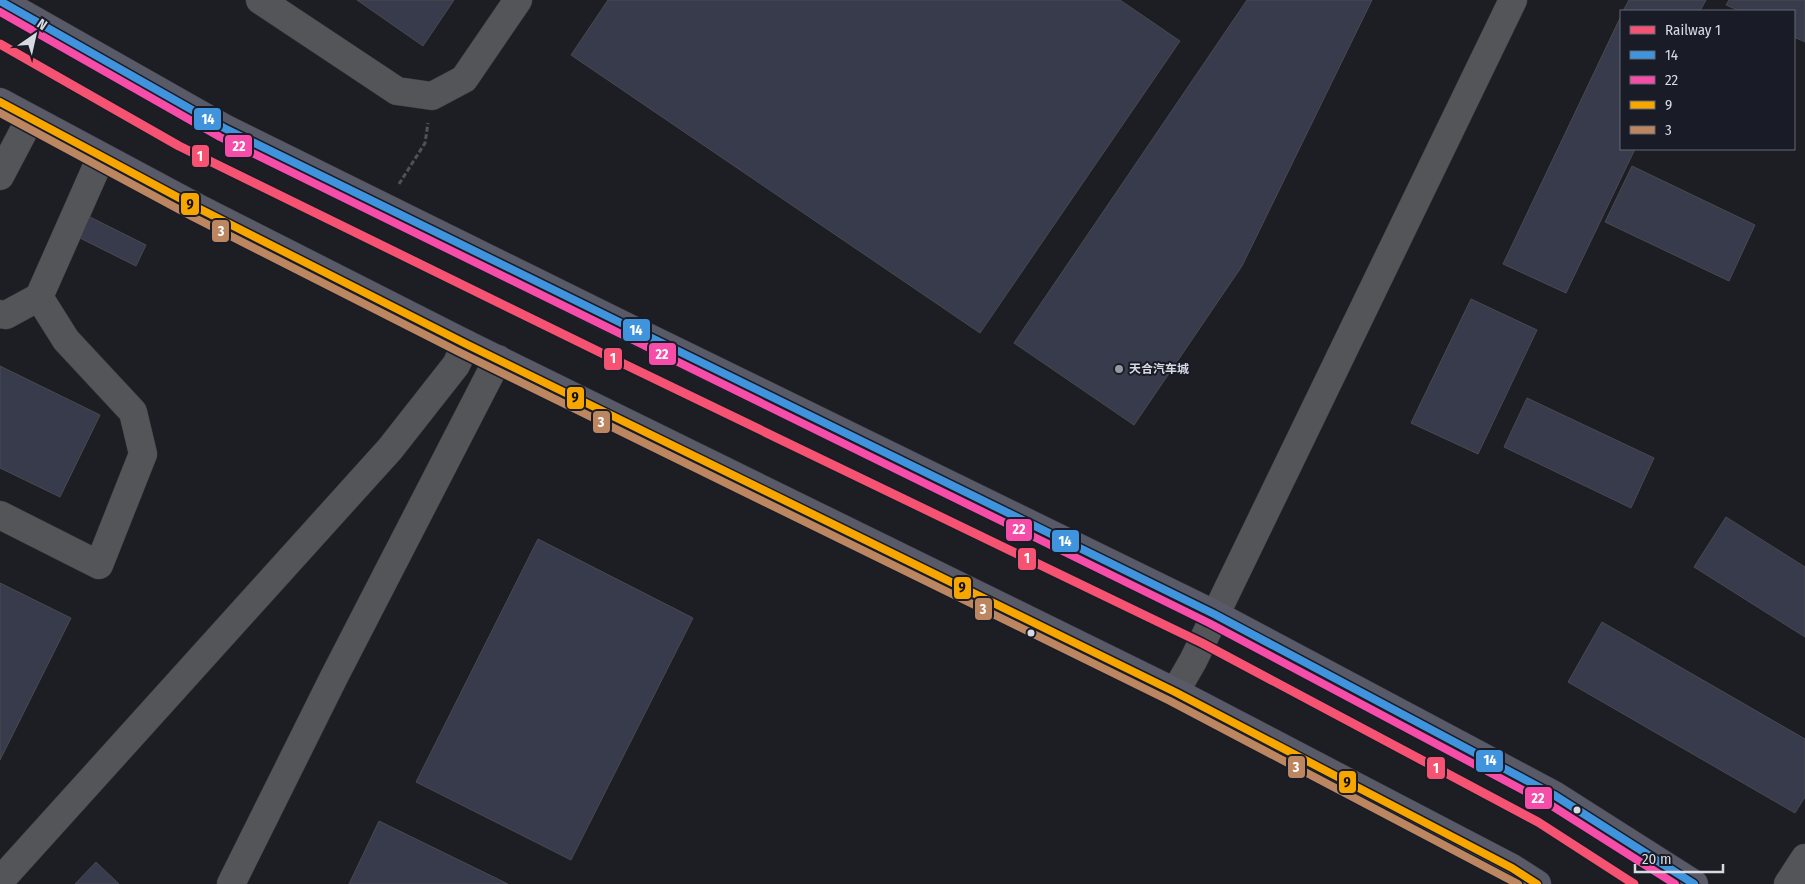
<svg xmlns="http://www.w3.org/2000/svg" width="1805" height="884" font-family="'Fira Sans Condensed','Noto Sans SC',sans-serif">
<style>
.building{fill:#383b4c;stroke:#484a4f}
.lines{fill:none;stroke-linecap:round;stroke-linejoin:round}
.minor-casing{stroke:#3a3a40;stroke-width:29}
.highway-casing{stroke:#3a3a40;stroke-width:29}
.path{stroke:#4f5155;stroke-width:3;stroke-dasharray:5 2.5;stroke-linecap:butt}
.minor{stroke:#535559;stroke-width:28}
.highway{stroke:#585a68;stroke-width:28}
.bus-1-casing{stroke:#191c27;stroke-width:11}
.bus-2-casing{stroke:#191c27;stroke-width:11}
.bus-3-casing{stroke:#191c27;stroke-width:11}
.bus-4-casing{stroke:#191c27;stroke-width:11}
.bus-1{stroke:#4094de;stroke-width:8}
.bus-2{stroke:#f54da8;stroke-width:8}
.bus-3{stroke:#f7a600;stroke-width:8}
.bus-4{stroke:#bb8660;stroke-width:8}
.rail-1-casing{stroke:#191c27;stroke-width:12}
.rail-1{stroke:#f65372;stroke-width:9}
.poi-dot{fill:#9698a0;stroke:#191c27;stroke-width:2}
.bus-dot{fill:#d8dae2;stroke:#191c27;stroke-width:2}
.labels{text-anchor:middle;stroke-width:4;stroke-linejoin:round;paint-order:stroke}
.poi-label{font-size:12px;font-weight:bold;fill:#d8dae2;stroke:#191c27;text-anchor:start}
.line-badge{stroke:#191c27;stroke-width:2}
.badge-label{font-size:14px;text-anchor:middle;font-weight:bold;fill:#fff}
.pale-badge-label{font-size:14px;text-anchor:middle;font-weight:bold;fill:#111}
</style>
<rect width="100%" height="100%" fill="#1c1e24"/>
<g class="building">
<polygon points="357,0 454,0 423,46"/>
<polygon points="608,0 1120,0 1180,41 980,333 571,55"/>
<polygon points="1247,0 1372,0 1242,266 1134,425 1014,343"/>
<polygon points="1629,0 1706,0 1700,11 1623,11"/>
<polygon points="1729,0 1805,0 1805,42 1794,37 1794,11 1740,11 1726,5"/>
<polygon points="1621,16 1621,149 1635,149 1566,293 1503,264"/>
<polygon points="1632,166 1755,225 1729,281 1605,222"/>
<polygon points="86,215 146,245 136,266 76,236"/>
<polygon points="1471,299 1537,330 1478,454 1411,423"/>
<polygon points="0,366 100,415 60,497 0,468"/>
<polygon points="1527,398 1654,458 1631,508 1504,447"/>
<polygon points="1726,517 1805,567 1805,637 1694,567"/>
<polygon points="538,539 693,618 571,860 416,782"/>
<polygon points="0,583 71,618 0,760"/>
<polygon points="1602,622 1805,739 1805,797 1795,813 1568,682"/>
<polygon points="379,821 508,884 349,884"/>
<polygon points="96,862 119,884 75,884"/>
</g>
<g class="lines">
<defs>
<g id="minor">
<polyline points="260,0 397,91 432,96 464,79 518,0"/>
<polyline points="0,176 30,119"/>
<polyline points="0,314 6,315 39,297"/>
<polyline points="0,515 99,565 143,454 133,412 66,340 39,297 101,157"/>
<polyline points="1175,692 1193,661 1513,0"/>
<polyline points="0,881 390,449 456,365 466,344"/>
<polyline points="231,884 334,677 498,359"/>
<polyline points="1788,884 1805,858"/>
</g>
<g id="highway">
<polyline points="0,1 224,128 645,336 1214,614 1554,795 1694,884"/>
<polyline points="0,102 198,208 466,344 1175,692 1512,868 1537,884"/>
</g>
</defs>
<use href="#minor" class="minor-casing"/>
<use href="#highway" class="highway-casing"/>
<polyline class="path" points="399,184 425,143 428,123"/>
<use href="#minor" class="minor"/>
<use href="#highway" class="highway"/>
<defs>
<polyline id="bus-1" points="0,1 224,128 1214,614 1554,795 1694,884"/>
<polyline id="bus-2" points="0,12 220,137 1209,623 1549,804 1675,884"/>
<polyline id="bus-3" points="0,102 198,208 466,344 1175,692 1512,868 1537,884"/>
<polyline id="bus-4" points="0,113 193,217 461,353 1170,701 1518,884"/>
</defs>
<use href="#bus-1" class="bus-1-casing"/>
<use href="#bus-2" class="bus-2-casing"/>
<use href="#bus-3" class="bus-3-casing"/>
<use href="#bus-4" class="bus-4-casing"/>
<use href="#bus-1" class="bus-1"/>
<use href="#bus-2" class="bus-2"/>
<use href="#bus-3" class="bus-3"/>
<use href="#bus-4" class="bus-4"/>
<defs>
<polyline id="rail-1" points="0,44 179,146 626,365 1202,643 1538,822 1634,884"/>
</defs>
<use href="#rail-1" class="rail-1-casing"/>
<use href="#rail-1" class="rail-1"/>
</g>
<circle class="poi-dot" cx="1119" cy="369" r="5"/>
<g class="bus-dot">
<circle cx="1031" cy="633" r="4.5"/>
<circle cx="1577" cy="810" r="4.5"/>
</g>
<g class="labels">
<g class="poi-label">
<text x="1129" y="373">天合汽车城</text>
</g>
</g>
<g class="line-badge">
<rect x="193" y="107" width="29" height="24" rx="5" fill="#4094de"/>
<rect x="224" y="134" width="29" height="24" rx="5" fill="#f54da8"/>
<rect x="191" y="144" width="19" height="24" rx="5" fill="#f65372"/>
<rect x="180" y="192" width="20" height="24" rx="5" fill="#f7a600"/>
<rect x="211" y="219" width="19" height="24" rx="5" fill="#bb8660"/>
<rect x="622" y="318" width="29" height="24" rx="5" fill="#4094de"/>
<rect x="648" y="342" width="29" height="24" rx="5" fill="#f54da8"/>
<rect x="603" y="347" width="20" height="24" rx="5" fill="#f65372"/>
<rect x="566" y="386" width="19" height="24" rx="5" fill="#f7a600"/>
<rect x="592" y="410" width="19" height="24" rx="5" fill="#bb8660"/>
<rect x="1005" y="518" width="28" height="24" rx="5" fill="#f54da8"/>
<rect x="1051" y="529" width="29" height="24" rx="5" fill="#4094de"/>
<rect x="1017" y="547" width="20" height="24" rx="5" fill="#f65372"/>
<rect x="953" y="576" width="19" height="24" rx="5" fill="#f7a600"/>
<rect x="974" y="597" width="19" height="24" rx="5" fill="#bb8660"/>
<rect x="1475" y="749" width="29" height="24" rx="5" fill="#4094de"/>
<rect x="1287" y="755" width="19" height="24" rx="5" fill="#bb8660"/>
<rect x="1426" y="756" width="20" height="24" rx="5" fill="#f65372"/>
<rect x="1338" y="770" width="19" height="24" rx="5" fill="#f7a600"/>
<rect x="1524" y="786" width="29" height="24" rx="5" fill="#f54da8"/>
</g>
<g class="badge-label">
<text x="208" y="124">14</text>
<text x="239" y="151">22</text>
<text x="200" y="161">1</text>
<text x="221" y="236">3</text>
<text x="636" y="335">14</text>
<text x="662" y="359">22</text>
<text x="613" y="363">1</text>
<text x="601" y="427">3</text>
<text x="1019" y="534">22</text>
<text x="1065" y="546">14</text>
<text x="1027" y="563">1</text>
<text x="983" y="614">3</text>
<text x="1490" y="765">14</text>
<text x="1296" y="772">3</text>
<text x="1436" y="773">1</text>
<text x="1538" y="803">22</text>
</g>
<g class="pale-badge-label">
<text x="190" y="209">9</text>
<text x="575" y="402">9</text>
<text x="962" y="592">9</text>
<text x="1347" y="787">9</text>
</g>
<rect x="1620" y="10" width="175" height="140" fill="#191c27" stroke="#656872"/>
<rect x="1630" y="26" width="25" height="8" fill="#f65372" stroke="#656872"/>
<text x="1665" y="35" font-size="15" fill="#d8dae2">Railway 1</text>
<rect x="1630" y="51" width="25" height="8" fill="#4094de" stroke="#656872"/>
<text x="1665" y="60" font-size="15" fill="#d8dae2">14</text>
<rect x="1630" y="76" width="25" height="8" fill="#f54da8" stroke="#656872"/>
<text x="1665" y="85" font-size="15" fill="#d8dae2">22</text>
<rect x="1630" y="101" width="25" height="8" fill="#f7a600" stroke="#656872"/>
<text x="1665" y="110" font-size="15" fill="#d8dae2">9</text>
<rect x="1630" y="126" width="25" height="8" fill="#bb8660" stroke="#656872"/>
<text x="1665" y="135" font-size="15" fill="#d8dae2">3</text>
<g transform="translate(35 35) rotate(34)" stroke="#191c27" stroke-width="4" paint-order="stroke">
<path d="M0-4L9 19L0 12L-9 19Z" fill="#d8dae2"/>
<text y="-8" font-size="14" font-weight="bold" text-anchor="middle" fill="#d8dae2">N</text>
</g>
<path d="M1635 864v8h88v-8" fill="none" stroke="#d8dae2" stroke-width="2.5"/>
<text x="1642" y="864" font-size="15" fill="#d8dae2" stroke="#191c27" stroke-width="4" paint-order="stroke">20 m</text>
</svg>
